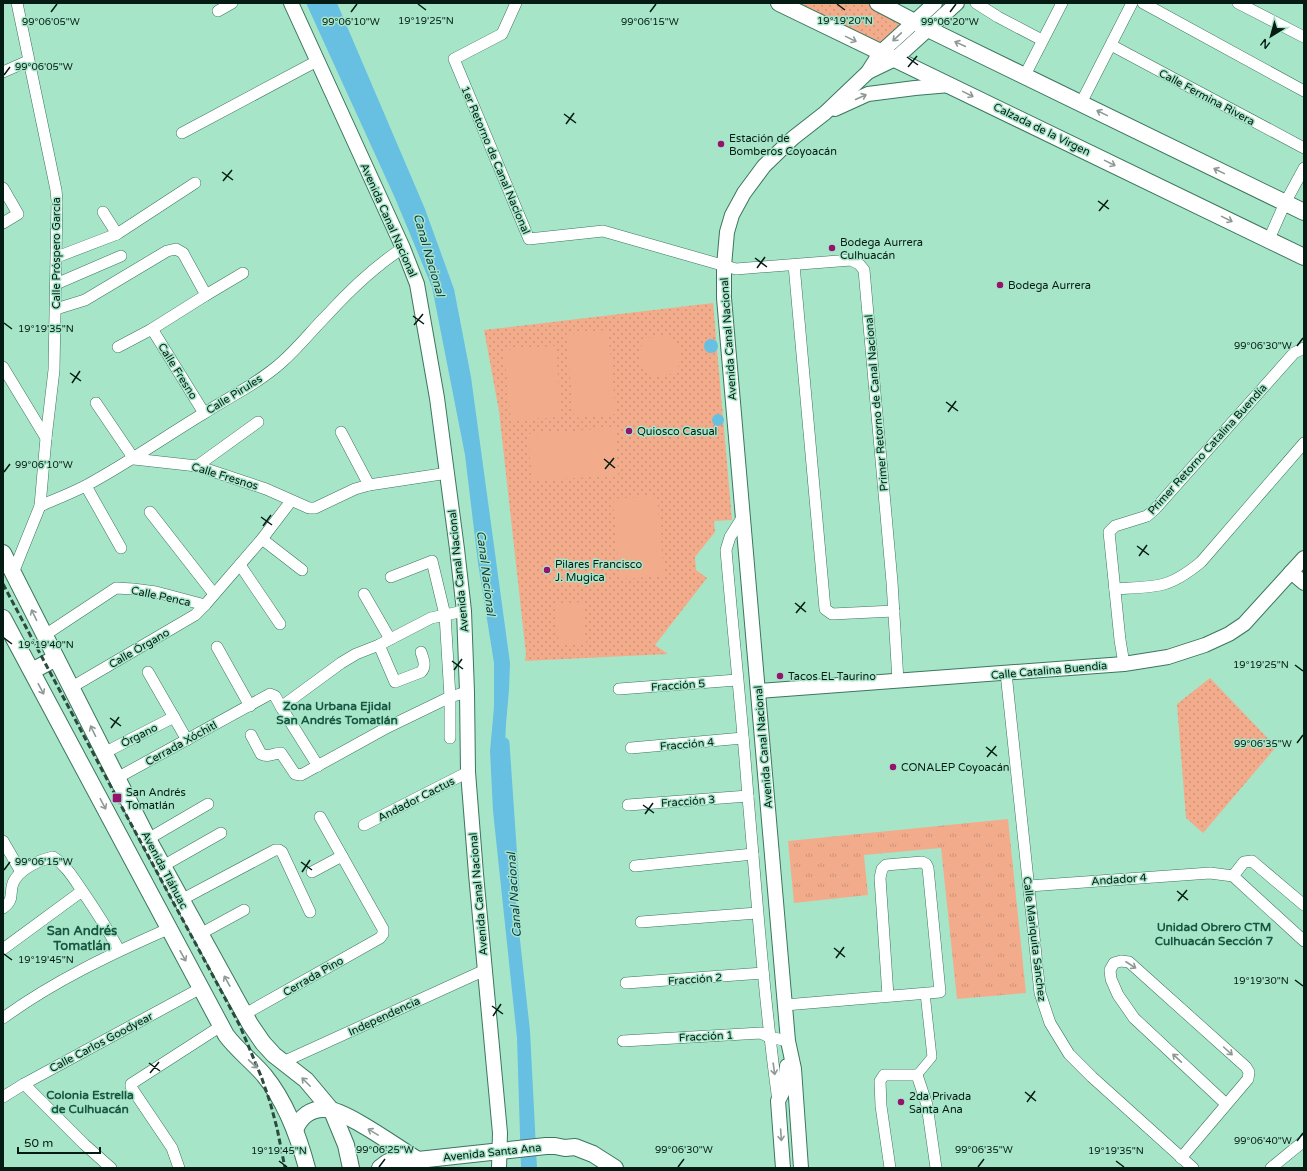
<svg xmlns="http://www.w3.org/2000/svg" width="1307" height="1171" font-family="'Varela Round',sans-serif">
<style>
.grass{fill:url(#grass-tufts)}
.park{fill:url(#park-dots)}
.garden{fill:#f3ac8b}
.water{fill:#67c0e2}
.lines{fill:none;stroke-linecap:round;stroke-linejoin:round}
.canal{stroke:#67c0e2;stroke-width:11}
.pedestrian-casing{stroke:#3b765e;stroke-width:10}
.minor-casing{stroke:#3b765e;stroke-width:12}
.tertiary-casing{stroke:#3b765e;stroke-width:16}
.secondary-casing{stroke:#3b765e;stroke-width:18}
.pedestrian{stroke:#fff;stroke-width:9}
.minor{stroke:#fff;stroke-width:11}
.tertiary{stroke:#fff;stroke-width:14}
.secondary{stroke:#fff;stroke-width:16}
.rail{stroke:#2a4b3e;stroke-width:3;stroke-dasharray:6 3;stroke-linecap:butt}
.oneway{stroke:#8e9995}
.ticks{fill:none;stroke:#041c13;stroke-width:1.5}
.poi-dot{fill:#95136c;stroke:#a7e5c9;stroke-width:1.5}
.labels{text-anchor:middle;stroke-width:3;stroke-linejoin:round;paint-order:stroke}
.street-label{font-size:11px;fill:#041c13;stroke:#a7e5c9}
.poi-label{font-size:11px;fill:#041c13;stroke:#a7e5c9;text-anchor:start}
.water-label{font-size:12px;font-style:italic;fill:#0c3644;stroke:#a7e5c9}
.neighbourhood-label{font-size:12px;font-weight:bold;fill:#175640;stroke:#a7e5c9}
.quarter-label{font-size:13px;font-weight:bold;fill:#175640;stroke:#a7e5c9}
.ticks-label{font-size:10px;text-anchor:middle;fill:#041c13;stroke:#a7e5c9;stroke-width:3;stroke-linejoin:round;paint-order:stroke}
</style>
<defs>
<pattern id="grass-tufts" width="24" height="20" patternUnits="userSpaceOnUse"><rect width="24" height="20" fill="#f3ac8b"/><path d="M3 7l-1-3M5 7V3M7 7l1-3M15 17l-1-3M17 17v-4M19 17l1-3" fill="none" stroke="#cf9377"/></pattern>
<pattern id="park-dots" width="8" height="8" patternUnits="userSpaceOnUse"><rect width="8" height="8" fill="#f3ac8b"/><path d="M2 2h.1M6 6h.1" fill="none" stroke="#cf9377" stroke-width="1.8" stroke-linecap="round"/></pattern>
</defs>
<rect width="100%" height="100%" fill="#a7e5c9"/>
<polygon class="grass" points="1008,819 1026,993 957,999 941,848 864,855 868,895 794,903 788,841"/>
<g class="park">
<polygon points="795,3 867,3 905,21 881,46"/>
<polygon points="713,303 732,520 714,521 715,532 695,557 696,570 707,578 655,645 668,654 525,661 526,654 499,411 484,330"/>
<polygon points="1210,678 1276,747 1203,833 1186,818 1177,704"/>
</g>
<g class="garden">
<polygon points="608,330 616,414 574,418 566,334"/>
<circle cx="660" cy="356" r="21"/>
<polygon points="555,346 562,417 511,420 504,350"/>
<polygon points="615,428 618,475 532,481 528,434"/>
<polygon points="657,496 664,576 620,579 613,499"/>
<polygon points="583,602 586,644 559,645 555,604"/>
</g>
<g class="water">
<polygon points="306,3 337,3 425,209 454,289 471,377 510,663 509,690 506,724 504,768 506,812 530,1031 537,1168 521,1168 517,1038 493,811 490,751 494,707 494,663 478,563 465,455 432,287 395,198"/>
<circle cx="711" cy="346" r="7"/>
<circle cx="718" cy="420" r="6"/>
</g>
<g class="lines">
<polyline class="canal" points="504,743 514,890"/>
<defs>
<polyline id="pedestrian" points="917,1075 932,1057 925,993"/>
<g id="minor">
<polyline points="516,3 502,34 454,59 529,239 603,231 736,269 851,260 859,264 864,270 892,582 898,681"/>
<polyline points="976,3 998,17 1042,40"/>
<polyline points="1143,3 1304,91"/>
<polyline points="1238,3 1304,37"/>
<polyline points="218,11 232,3"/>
<polyline points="1111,45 1304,148"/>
<polyline points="3,72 28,61"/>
<polyline points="1025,75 1062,3"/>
<polyline points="1081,103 1132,3"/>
<polyline points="182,133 317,61"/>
<polyline points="3,188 18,214 3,223"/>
<polyline points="103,212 117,234"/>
<polyline points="1269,239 1285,203 1304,168"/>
<polyline points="57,257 117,234 195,183"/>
<polyline points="794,265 825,609 832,614 894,611"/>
<polyline points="56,284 121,256"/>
<polyline points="206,295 243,273"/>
<polyline points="56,309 85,300 167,251 176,249 183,253 206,295 152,329 118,347"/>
<polyline points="152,329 204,413"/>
<polyline points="3,367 46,438"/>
<polyline points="96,403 134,459 197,466 266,489 309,508 315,508 355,489 369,485 448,473"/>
<polyline points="341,432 369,485"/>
<polyline points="197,466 258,422"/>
<polyline points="86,486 121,548"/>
<path d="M40 506C56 499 72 493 87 485 128 463 166 436 206 412 231 396 260 382 282 362 299 347 312 330 328 314 350 290 375 266 403 248"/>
<polyline points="150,512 214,594"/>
<path d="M742 518 730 537 726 550C733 632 742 715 748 797 757 899 764 1000 778 1101"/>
<polyline points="262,539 302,570"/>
<polyline points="240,565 280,624"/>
<polyline points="13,573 40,506 46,438 54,370 57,201 56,190 17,3"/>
<polyline points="391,577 432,561 445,615 450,697 450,738"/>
<path d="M1115 589C1129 588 1146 588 1160 585 1175 582 1189 572 1201 562L1304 443"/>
<polyline points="364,594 390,639"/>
<polyline points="45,635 116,588 133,589 156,592 205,605"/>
<path d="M379 645 395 682 421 672C427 666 423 659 421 652"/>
<polyline points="217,647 250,706"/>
<polyline points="1124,664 1120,640 1109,532 1115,526 1147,516 1155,509 1294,353 1304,348"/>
<polyline points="148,672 187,740"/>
<polyline points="1006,673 1040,993 1050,1023 1069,1054 1092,1077 1193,1168"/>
<polyline points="72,687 195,615 205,605 262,539 291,501"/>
<polyline points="619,689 737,680"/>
<polyline points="281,707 318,766"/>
<path d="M251 735 261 754C268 758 274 753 281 753L295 774 301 775 388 727 450 697 467 692"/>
<polyline points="631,748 743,738"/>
<polyline points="104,753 174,717"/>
<polyline points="117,778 270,694 275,696 281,707 341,663 356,654 379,645 431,618 464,611"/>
<polyline points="628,805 748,796"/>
<polyline points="364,825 468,772"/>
<polyline points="148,839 208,804"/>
<polyline points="3,841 21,872"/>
<polyline points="163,866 221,833"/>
<polyline points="635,866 753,854"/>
<polyline points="312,872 342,856"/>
<polyline points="1233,876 1244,862 1252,861 1304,905"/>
<polyline points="1029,886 1210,873 1233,876 1304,941"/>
<polyline points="181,900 275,850 279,850 282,852 310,912"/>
<path d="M3 908C15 899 9 894 13 883 19 869 39 860 53 857 66 865 74 879 83 892 96 911 108 930 119 950"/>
<polyline points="641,922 757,913"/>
<polyline points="200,934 244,910"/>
<polyline points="3,949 82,891"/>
<polyline points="626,983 763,973"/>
<polyline points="785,1005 940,992 928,868 926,864 922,862 886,865 882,869 880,878 888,996"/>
<polyline points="245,1014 380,938 383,934 383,929 320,817"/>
<path d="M3 1018C54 981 111 954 168 929"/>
<polyline points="623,1041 761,1033 769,1037 788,1041"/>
<polyline points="283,1062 485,970"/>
<polyline points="24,1084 84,1144 111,1168"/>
<polyline points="3,1097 24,1084 201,988"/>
<polyline points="1181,1158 1248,1079 1249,1072 1246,1067 1129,962 1121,961 1114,963 1110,970 1111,979 1118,995 1134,1018 1226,1104"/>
<polyline points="179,1168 172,1148 131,1087 131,1084 221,1026"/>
<polyline points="890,1168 881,1106 880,1081 884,1075 917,1075 927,1105 936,1168"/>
<polyline points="1271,1168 1304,1141"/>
</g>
<g id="tertiary">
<polyline points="291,3 403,248 417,284 437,398 457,549 464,611 467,692 468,772 476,874 500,1133 499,1168"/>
<polyline points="868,72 895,59 957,3"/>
<polyline points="835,109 868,94 915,88 950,85"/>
<polyline points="1291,572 1304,583"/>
<polyline points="758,691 1124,664 1168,657 1205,645 1229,634 1244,624 1304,558"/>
<polyline points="783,1168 778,1101 785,1087 787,1066"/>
<polyline points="801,1168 794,1069 788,1041 724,298 724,266 727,232 732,215 744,193 764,166 793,138 825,113 868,72 880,53 935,3"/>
</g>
<g id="secondary">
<polyline points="779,3 1304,257"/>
<polyline points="878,3 928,29 1304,212"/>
<polyline points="3,553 148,839 250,1024 263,1043 274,1055 306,1080 332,1111 346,1145 351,1168"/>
<path d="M3 618 226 1035C237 1050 252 1061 264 1075 286 1102 298 1135 307 1168"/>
<polyline points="32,671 56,658"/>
<path d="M295 1130C300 1117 311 1108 326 1109 349 1112 396 1147 418 1160"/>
<polyline points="380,1168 388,1162 418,1160 546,1146 555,1146 565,1148 575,1147 593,1154 615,1168"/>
</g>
</defs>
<use href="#pedestrian" class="pedestrian-casing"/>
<use href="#minor" class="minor-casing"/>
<use href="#tertiary" class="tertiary-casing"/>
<use href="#secondary" class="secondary-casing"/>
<use href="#pedestrian" class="pedestrian"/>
<use href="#minor" class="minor"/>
<use href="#tertiary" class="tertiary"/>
<use href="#secondary" class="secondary"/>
<polyline class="rail" points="3,584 117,798 240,1026 261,1076 270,1102 277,1128 285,1168"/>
</g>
<defs><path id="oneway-shaft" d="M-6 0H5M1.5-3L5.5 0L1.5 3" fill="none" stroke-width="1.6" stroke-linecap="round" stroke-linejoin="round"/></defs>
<g class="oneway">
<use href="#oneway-shaft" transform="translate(897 37) rotate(137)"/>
<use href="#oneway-shaft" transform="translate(851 39) rotate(26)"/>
<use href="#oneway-shaft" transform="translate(960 44) rotate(-155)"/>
<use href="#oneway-shaft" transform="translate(968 94) rotate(26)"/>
<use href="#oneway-shaft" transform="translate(861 97) rotate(-24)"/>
<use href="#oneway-shaft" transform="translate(1102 113) rotate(-154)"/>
<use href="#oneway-shaft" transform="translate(1110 163) rotate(26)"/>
<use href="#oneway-shaft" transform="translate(1219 171) rotate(-154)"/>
<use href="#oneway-shaft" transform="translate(1227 219) rotate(26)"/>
<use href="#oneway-shaft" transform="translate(34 615) rotate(-116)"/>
<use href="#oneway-shaft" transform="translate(41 689) rotate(62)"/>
<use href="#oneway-shaft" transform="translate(93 731) rotate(-116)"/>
<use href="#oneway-shaft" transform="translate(103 804) rotate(62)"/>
<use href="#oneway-shaft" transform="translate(183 956) rotate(61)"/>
<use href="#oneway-shaft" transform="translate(1131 965) rotate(33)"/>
<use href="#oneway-shaft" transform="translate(227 981) rotate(-119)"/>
<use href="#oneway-shaft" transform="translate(1228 1051) rotate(42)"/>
<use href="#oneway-shaft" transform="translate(1177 1058) rotate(-137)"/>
<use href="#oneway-shaft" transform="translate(253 1064) rotate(43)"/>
<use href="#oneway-shaft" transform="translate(774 1069) rotate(82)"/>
<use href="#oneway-shaft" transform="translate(306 1082) rotate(-135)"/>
<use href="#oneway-shaft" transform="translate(373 1132) rotate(-149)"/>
<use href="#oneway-shaft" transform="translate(781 1135) rotate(86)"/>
</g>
<path class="ticks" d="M418 4 426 10M837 4 845 10M51 12 57 4M351 12 357 4M650 12 656 4M950 12 956 4M907 57 918 65M908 67 917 56M4 75 10 67M564 114 576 123M566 124 574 113M222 172 233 180M223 181 232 170M1098 201 1109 209M1099 211 1108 200M755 258 767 267M757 268 765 257M413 316 424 324M4 323 12 329M414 325 423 314M1297 346 1303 338M70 373 81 381M72 383 80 371M946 402 958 411M948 412 956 401M604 459 615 468M605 469 614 458M4 472 10 464M261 517 272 525M263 526 271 515M1137 546 1149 555M1139 556 1147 545M795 603 806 612M796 613 805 602M4 638 12 644M452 661 463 669M1295 665 1303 671M454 670 462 659M110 718 121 726M111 728 119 717M1297 743 1303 735M986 747 997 756M987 757 996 746M643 805 654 813M645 814 653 803M301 862 312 870M4 870 10 862M302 872 310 860M1177 891 1188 900M1178 901 1187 890M834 948 845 957M4 954 12 960M836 958 844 947M1295 980 1303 986M492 1006 503 1014M493 1016 501 1004M149 1063 160 1071M150 1073 159 1062M1025 1092 1036 1101M1027 1102 1035 1091M1297 1141 1303 1133M279 1161 287 1167M1116 1161 1124 1167M379 1167 385 1159M678 1167 684 1159M978 1167 984 1159"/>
<g class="poi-dot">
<circle cx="721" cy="144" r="4"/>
<circle cx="832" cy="248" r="4"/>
<circle cx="1000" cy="285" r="4"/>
<circle cx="629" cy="431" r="4"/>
<circle cx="547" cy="570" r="4"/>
<circle cx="780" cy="676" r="4"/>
<circle cx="893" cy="767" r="4"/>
<rect x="112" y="793" width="10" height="10" rx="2"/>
<circle cx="901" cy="1102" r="4"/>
</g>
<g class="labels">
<g class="street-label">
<text transform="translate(1207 97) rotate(28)" y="4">Calle Fermina Rivera</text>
<text transform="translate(1042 129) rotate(26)" y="4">Calzada de la Virgen</text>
<text transform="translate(496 160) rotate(67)" y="4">1er Retorno de Canal Nacional</text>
<text transform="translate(389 220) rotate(66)" y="4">Avenida Canal Nacional</text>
<text transform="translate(56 253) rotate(-90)" y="4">Calle Próspero García</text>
<text transform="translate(728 339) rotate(-94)" y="4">Avenida Canal Nacional</text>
<text transform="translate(178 371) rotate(58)" y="4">Calle Fresno</text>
<text transform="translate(234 394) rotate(-32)" y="4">Calle Pirules</text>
<text transform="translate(876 403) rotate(-95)" y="4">Primer Retorno de Canal Nacional</text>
<text transform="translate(1207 449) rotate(-48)" y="4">Primer Retorno Catalina Buendía</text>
<text transform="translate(225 476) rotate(17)" y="4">Calle Fresnos</text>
<text transform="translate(458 571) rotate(-96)" y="4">Avenida Canal Nacional</text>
<text transform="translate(161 596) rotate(12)" y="4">Calle Penca</text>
<text transform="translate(139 648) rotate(-30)" y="4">Calle Órgano</text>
<text transform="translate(1049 670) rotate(-5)" y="4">Calle Catalina Buendía</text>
<text transform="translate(678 685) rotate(-4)" y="4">Fracción 5</text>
<text transform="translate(139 735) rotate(-27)" y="4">Órgano</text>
<text transform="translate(181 743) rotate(-29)" y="4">Cerrada Xóchitl</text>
<text transform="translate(687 744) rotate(-5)" y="4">Fracción 4</text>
<text transform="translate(763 747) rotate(-95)" y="4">Avenida Canal Nacional</text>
<text transform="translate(416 799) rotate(-27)" y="4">Andador Cactus</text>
<text transform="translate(688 801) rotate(-4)" y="4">Fracción 3</text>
<text transform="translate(165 870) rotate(62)" y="4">Avenida Tláhuac</text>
<text transform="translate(1119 879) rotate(-4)" y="4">Andador 4</text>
<text transform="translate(478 894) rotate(-95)" y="4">Avenida Canal Nacional</text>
<text transform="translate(1035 939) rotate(83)" y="4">Calle Mariquita Sánchez</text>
<text transform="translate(313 976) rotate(-30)" y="4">Cerrada Pino</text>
<text transform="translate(695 979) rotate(-4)" y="4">Fracción 2</text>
<text transform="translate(384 1016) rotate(-25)" y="4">Independencia</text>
<text transform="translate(706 1036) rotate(-3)" y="4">Fracción 1</text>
<text transform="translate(101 1042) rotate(-28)" y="4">Calle Carlos Goodyear</text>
<text transform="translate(492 1152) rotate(-6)" y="4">Avenida Santa Ana</text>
</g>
<g class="poi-label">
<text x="729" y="142">Estación de<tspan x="729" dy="13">Bomberos Coyoacán</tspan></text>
<text x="840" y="246">Bodega Aurrera<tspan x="840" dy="13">Culhuacán</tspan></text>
<text x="1008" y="289">Bodega Aurrera</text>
<text x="637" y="435">Quiosco Casual</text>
<text x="555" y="568">Pilares Francisco<tspan x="555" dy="13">J. Mugica</tspan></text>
<text x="788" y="680">Tacos EL Taurino</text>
<text x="901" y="771">CONALEP Coyoacán</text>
<text x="126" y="796">San Andrés<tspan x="126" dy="13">Tomatlán</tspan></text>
<text x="909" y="1100">2da Privada<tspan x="909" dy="13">Santa Ana</tspan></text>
</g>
<g class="water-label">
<text transform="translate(429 255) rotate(74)" y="4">Canal Nacional</text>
<text transform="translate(486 573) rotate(83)" y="4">Canal Nacional</text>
<text transform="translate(514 895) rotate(-94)" y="4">Canal Nacional</text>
</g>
<g class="neighbourhood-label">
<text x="337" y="710">Zona Urbana Ejidal<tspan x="337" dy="14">San Andrés Tomatlán</tspan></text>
<text x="1214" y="931">Unidad Obrero CTM<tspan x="1214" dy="14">Culhuacán Sección 7</tspan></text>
<text x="90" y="1099">Colonia Estrella<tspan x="90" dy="14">de Culhuacán</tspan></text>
</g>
<g class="quarter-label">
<text x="82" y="935">San Andrés<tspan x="82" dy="15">Tomatlán</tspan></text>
</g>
</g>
<g class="ticks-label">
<text x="426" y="24">19°19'25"N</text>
<text x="845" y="24">19°19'20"N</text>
<text x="51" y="25">99°06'05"W</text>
<text x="351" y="25">99°06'10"W</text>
<text x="650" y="25">99°06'15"W</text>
<text x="950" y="25">99°06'20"W</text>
<text x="44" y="70">99°06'05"W</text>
<text x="46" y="332">19°19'35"N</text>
<text x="1263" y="349">99°06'30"W</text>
<text x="44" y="468">99°06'10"W</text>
<text x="46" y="648">19°19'40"N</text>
<text x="1261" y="668">19°19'25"N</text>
<text x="1263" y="747">99°06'35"W</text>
<text x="44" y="865">99°06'15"W</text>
<text x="46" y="963">19°19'45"N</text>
<text x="1261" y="984">19°19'30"N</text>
<text x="1263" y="1144">99°06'40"W</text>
<text x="385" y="1153">99°06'25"W</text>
<text x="684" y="1153">99°06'30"W</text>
<text x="984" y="1153">99°06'35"W</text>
<text x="279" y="1154">19°19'45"N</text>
<text x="1116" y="1154">19°19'35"N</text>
</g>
<rect width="1307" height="1171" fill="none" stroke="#041c13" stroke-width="8"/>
<g transform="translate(1271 36) rotate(217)" stroke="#a7e5c9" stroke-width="3" paint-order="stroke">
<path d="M0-3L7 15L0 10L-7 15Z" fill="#041c13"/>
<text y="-6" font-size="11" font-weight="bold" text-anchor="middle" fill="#041c13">N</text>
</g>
<path d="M18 1147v6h82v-6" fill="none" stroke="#041c13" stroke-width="2"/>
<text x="24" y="1147" font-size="12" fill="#041c13" stroke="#a7e5c9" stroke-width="3" paint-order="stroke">50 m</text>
</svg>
